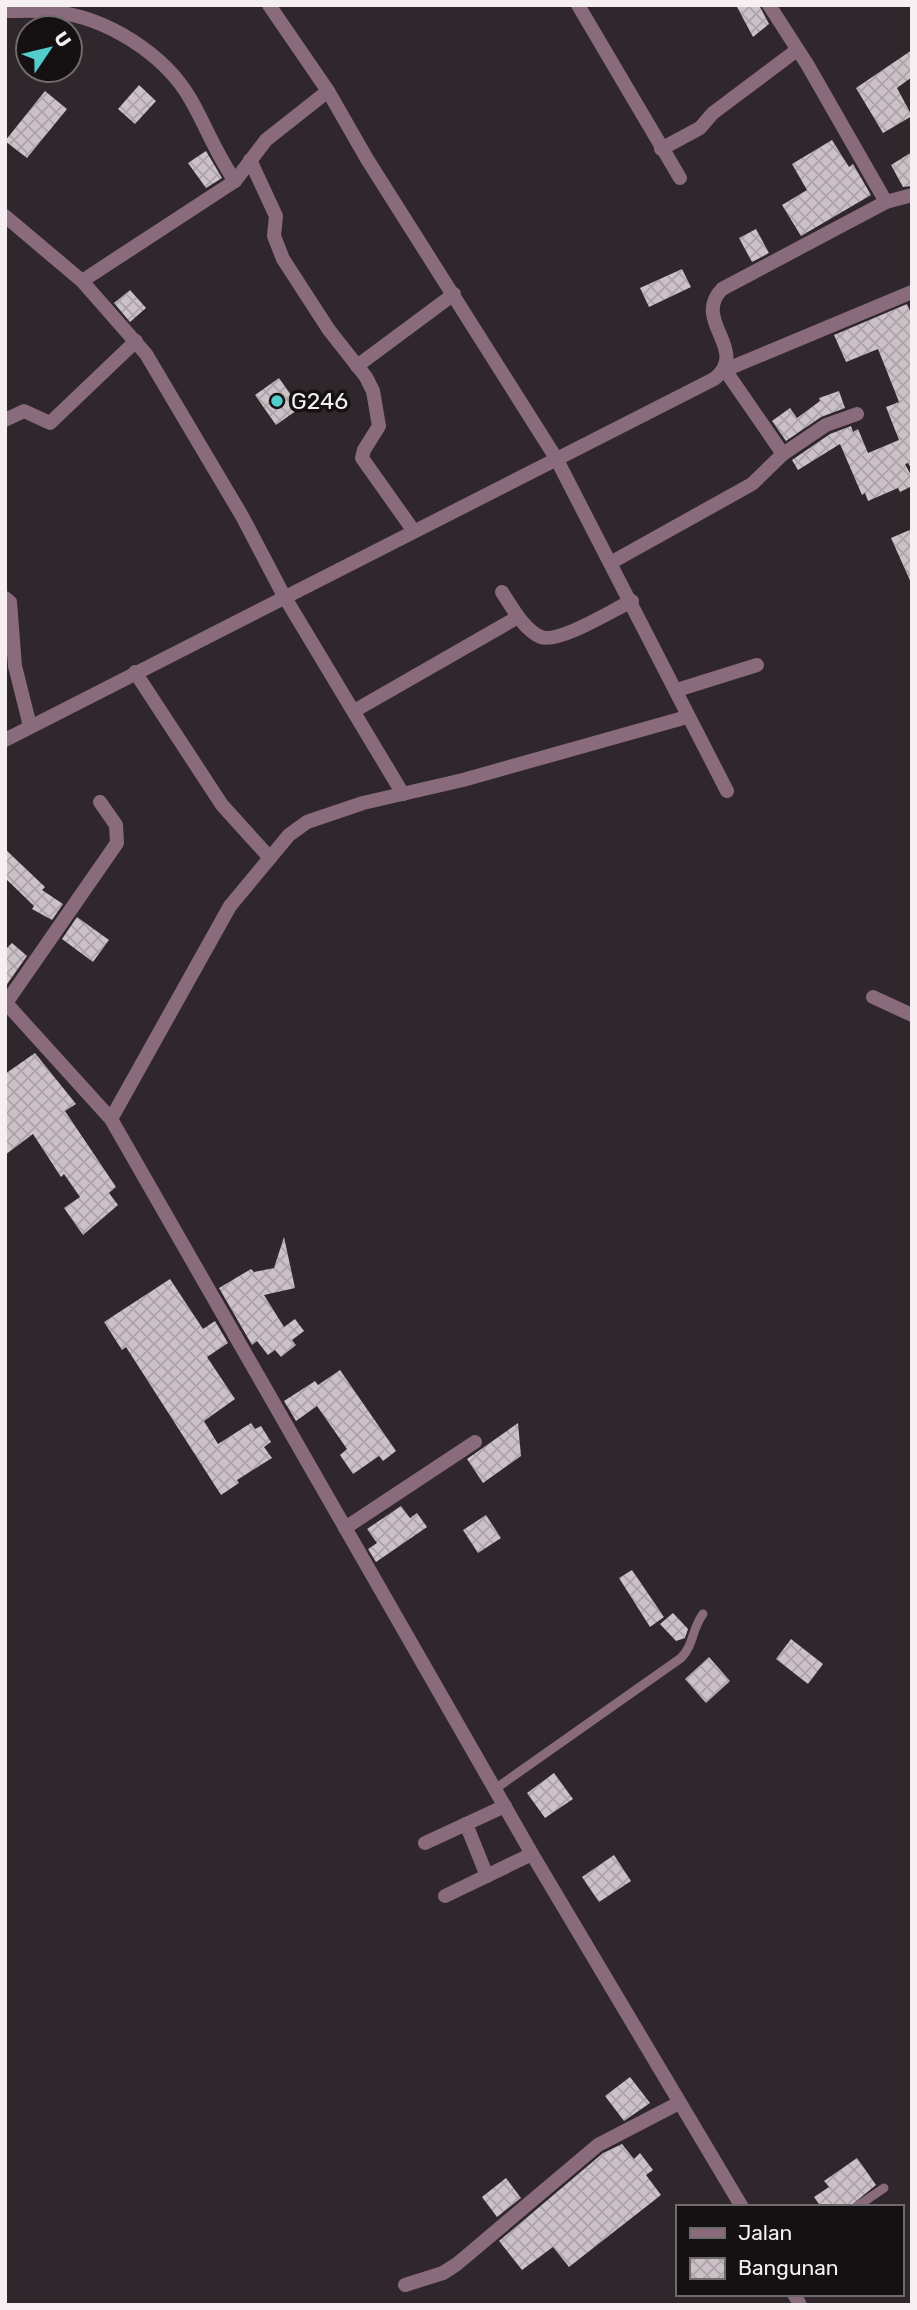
<svg xmlns="http://www.w3.org/2000/svg" width="917" height="2310" font-family="Rubik,sans-serif">
<style>
.building{fill:url(#building-cross-hatch)}
.lines{fill:none;stroke-linecap:round;stroke-linejoin:round}
.lane{stroke:#896b7c;stroke-width:9}
.street{stroke:#896b7c;stroke-width:14}
.poi-dot{fill:#52cdcc;stroke:#151113;stroke-width:2.5}
.labels{text-anchor:middle;stroke-width:7;stroke-linejoin:round;paint-order:stroke}
.poi-label{font-size:23px;fill:#f5eff2;stroke:#151113;text-anchor:start}
</style>
<defs>
<pattern id="building-cross-hatch" width="8" height="8" patternUnits="userSpaceOnUse" patternTransform="scale(1.75)"><rect width="8" height="8" fill="#ccc1c7"/><path d="M0 0l8 8M0 8l8-8" fill="none" stroke="#aca3a8"/></pattern>
</defs>
<rect width="100%" height="100%" fill="#2f272b"/>
<g class="building">
<polygon points="736,5 759,5 769,24 753,37"/>
<polygon points="912,50 912,77 897,88 912,116 883,133 856,88"/>
<polygon points="139,85 156,101 135,124 118,109"/>
<polygon points="45,91 67,109 27,158 5,141"/>
<polygon points="832,140 849,167 853,164 871,195 801,236 782,205 807,190 792,164"/>
<polygon points="206,151 222,178 206,188 188,163"/>
<polygon points="912,152 912,186 903,187 891,165"/>
<polygon points="756,229 769,253 752,262 739,238"/>
<polygon points="682,269 691,287 649,307 640,288"/>
<polygon points="130,290 146,308 130,322 114,303"/>
<polygon points="907,304 912,315 912,470 908,463 905,464 912,477 912,486 900,492 898,488 868,501 865,493 862,495 840,444 798,470 792,460 830,434 851,426 853,432 858,429 868,453 899,440 886,407 899,402 878,349 846,362 834,335"/>
<polygon points="279,378 300,408 276,425 255,395"/>
<polygon points="839,391 845,408 821,417 786,441 772,421 790,408 797,418 820,401 819,398"/>
<polygon points="912,529 912,585 891,538"/>
<polygon points="5,849 45,887 42,890 63,904 52,920 32,909 34,906 5,878"/>
<polygon points="77,917 109,940 93,962 62,939"/>
<polygon points="12,943 27,956 5,987 5,950"/>
<polygon points="35,1053 76,1104 65,1111 116,1187 109,1193 118,1205 83,1235 64,1208 80,1197 64,1174 61,1177 33,1134 5,1155 5,1074"/>
<polygon points="284,1237 295,1288 264,1295 284,1327 295,1319 304,1331 292,1340 296,1345 281,1357 275,1350 268,1355 257,1341 252,1345 219,1288 251,1269 254,1272 274,1268"/>
<polygon points="170,1279 203,1329 215,1321 228,1343 207,1357 235,1399 204,1421 218,1444 251,1423 255,1429 261,1426 271,1442 264,1447 272,1458 237,1480 239,1483 221,1495 126,1347 122,1350 104,1322"/>
<polygon points="340,1370 396,1451 383,1461 379,1456 353,1474 340,1455 347,1449 317,1406 296,1421 284,1401 315,1381 318,1385"/>
<polygon points="518,1423 521,1456 483,1483 467,1459"/>
<polygon points="401,1506 410,1518 417,1513 427,1527 376,1562 368,1549 377,1543 367,1529"/>
<polygon points="486,1515 501,1538 478,1553 463,1530"/>
<polygon points="632,1570 664,1617 650,1627 619,1578"/>
<polygon points="673,1613 688,1629 685,1638 676,1641 660,1624"/>
<polygon points="791,1639 823,1664 808,1684 776,1659"/>
<polygon points="709,1657 730,1681 706,1703 685,1679"/>
<polygon points="554,1773 573,1799 545,1818 527,1793"/>
<polygon points="614,1855 631,1881 599,1902 582,1877"/>
<polygon points="630,2077 650,2103 624,2121 605,2096"/>
<polygon points="622,2144 634,2159 640,2153 653,2170 646,2175 661,2195 569,2267 553,2247 522,2270 499,2241 603,2153"/>
<polygon points="857,2158 876,2185 849,2207 821,2207 814,2197 829,2187 824,2181"/>
<polygon points="506,2178 521,2198 497,2217 482,2197"/>
</g>
<g class="lines">
<g class="lane">
<path d="M495 1789 681 1658C694 1645 692 1628 703 1614"/>
<polyline points="856,2207 884,2188"/>
</g>
<g class="street">
<polyline points="269,5 328,91 367,159 556,458 727,791"/>
<polyline points="578,5 680,178"/>
<polyline points="769,5 807,64 886,202"/>
<path d="M5 11C21 11 38 10 54 12 106 17 165 54 191 100 207 128 216 154 235 181"/>
<polyline points="661,149 700,128 713,113 797,50"/>
<polyline points="250,160 276,216 274,236 283,259 329,330 366,377 373,391 379,426 364,450 362,458 413,530"/>
<polyline points="5,216 82,281 146,354 242,516 284,596 403,794"/>
<polyline points="82,281 235,181 266,140 328,91"/>
<polyline points="357,366 454,294"/>
<polyline points="5,420 24,411 50,423 136,341"/>
<polyline points="783,454 725,370 912,292"/>
<polyline points="612,562 752,484 783,454 826,425 857,414"/>
<path d="M502 592C512 607 524 630 541 637 559 644 614 609 632 601"/>
<polyline points="5,598 10,602 15,666 30,726"/>
<polyline points="135,672 222,805 270,858"/>
<polyline points="677,690 757,665"/>
<polyline points="354,711 518,617"/>
<path d="M5 740 714 379C751 350 691 321 722 289L886 202 912 195"/>
<polyline points="873,997 912,1015"/>
<polyline points="5,1002 111,1119 532,1854 742,2207"/>
<polyline points="6,1003 117,843 116,825 100,802"/>
<polyline points="111,1119 230,906 289,835 307,822 363,803 463,780 687,717"/>
<polyline points="345,1528 475,1442"/>
<polyline points="466,1824 487,1876"/>
<polyline points="425,1843 505,1806"/>
<polyline points="445,1896 532,1854"/>
<polyline points="405,2285 443,2273 457,2264 598,2145 679,2103"/>
<polyline points="794,2294 800,2305"/>
</g>
</g>
<circle class="poi-dot" cx="277" cy="401" r="7"/>
<g class="labels">
<g class="poi-label">
<text x="291" y="409">G246</text>
</g>
</g>
<rect width="917" height="2310" fill="none" stroke="#f5eff2" stroke-width="14"/>
<rect x="676" y="2205" width="228" height="91" fill="#151113" stroke="#6f6a6c" stroke-width="2"/>
<rect x="690" y="2228" width="35" height="10" fill="#896b7c" stroke="#6f6a6c" stroke-width="2"/>
<text x="738" y="2240" font-size="21" fill="#f5eff2">Jalan</text>
<rect x="690" y="2258" width="35" height="21" fill="url(#building-cross-hatch)" stroke="#6f6a6c" stroke-width="2"/>
<text x="738" y="2275" font-size="21" fill="#f5eff2">Bangunan</text>
<g transform="translate(49 49) rotate(55)"><circle r="33" fill="#151113" stroke="#6f6a6c" stroke-width="2"/>
<path d="M0-5L12 26L0 18L-12 26Z" fill="#52cdcc"/>
<text y="-10" font-size="19" font-weight="bold" text-anchor="middle" fill="#f5eff2">U</text>
</g>
</svg>
